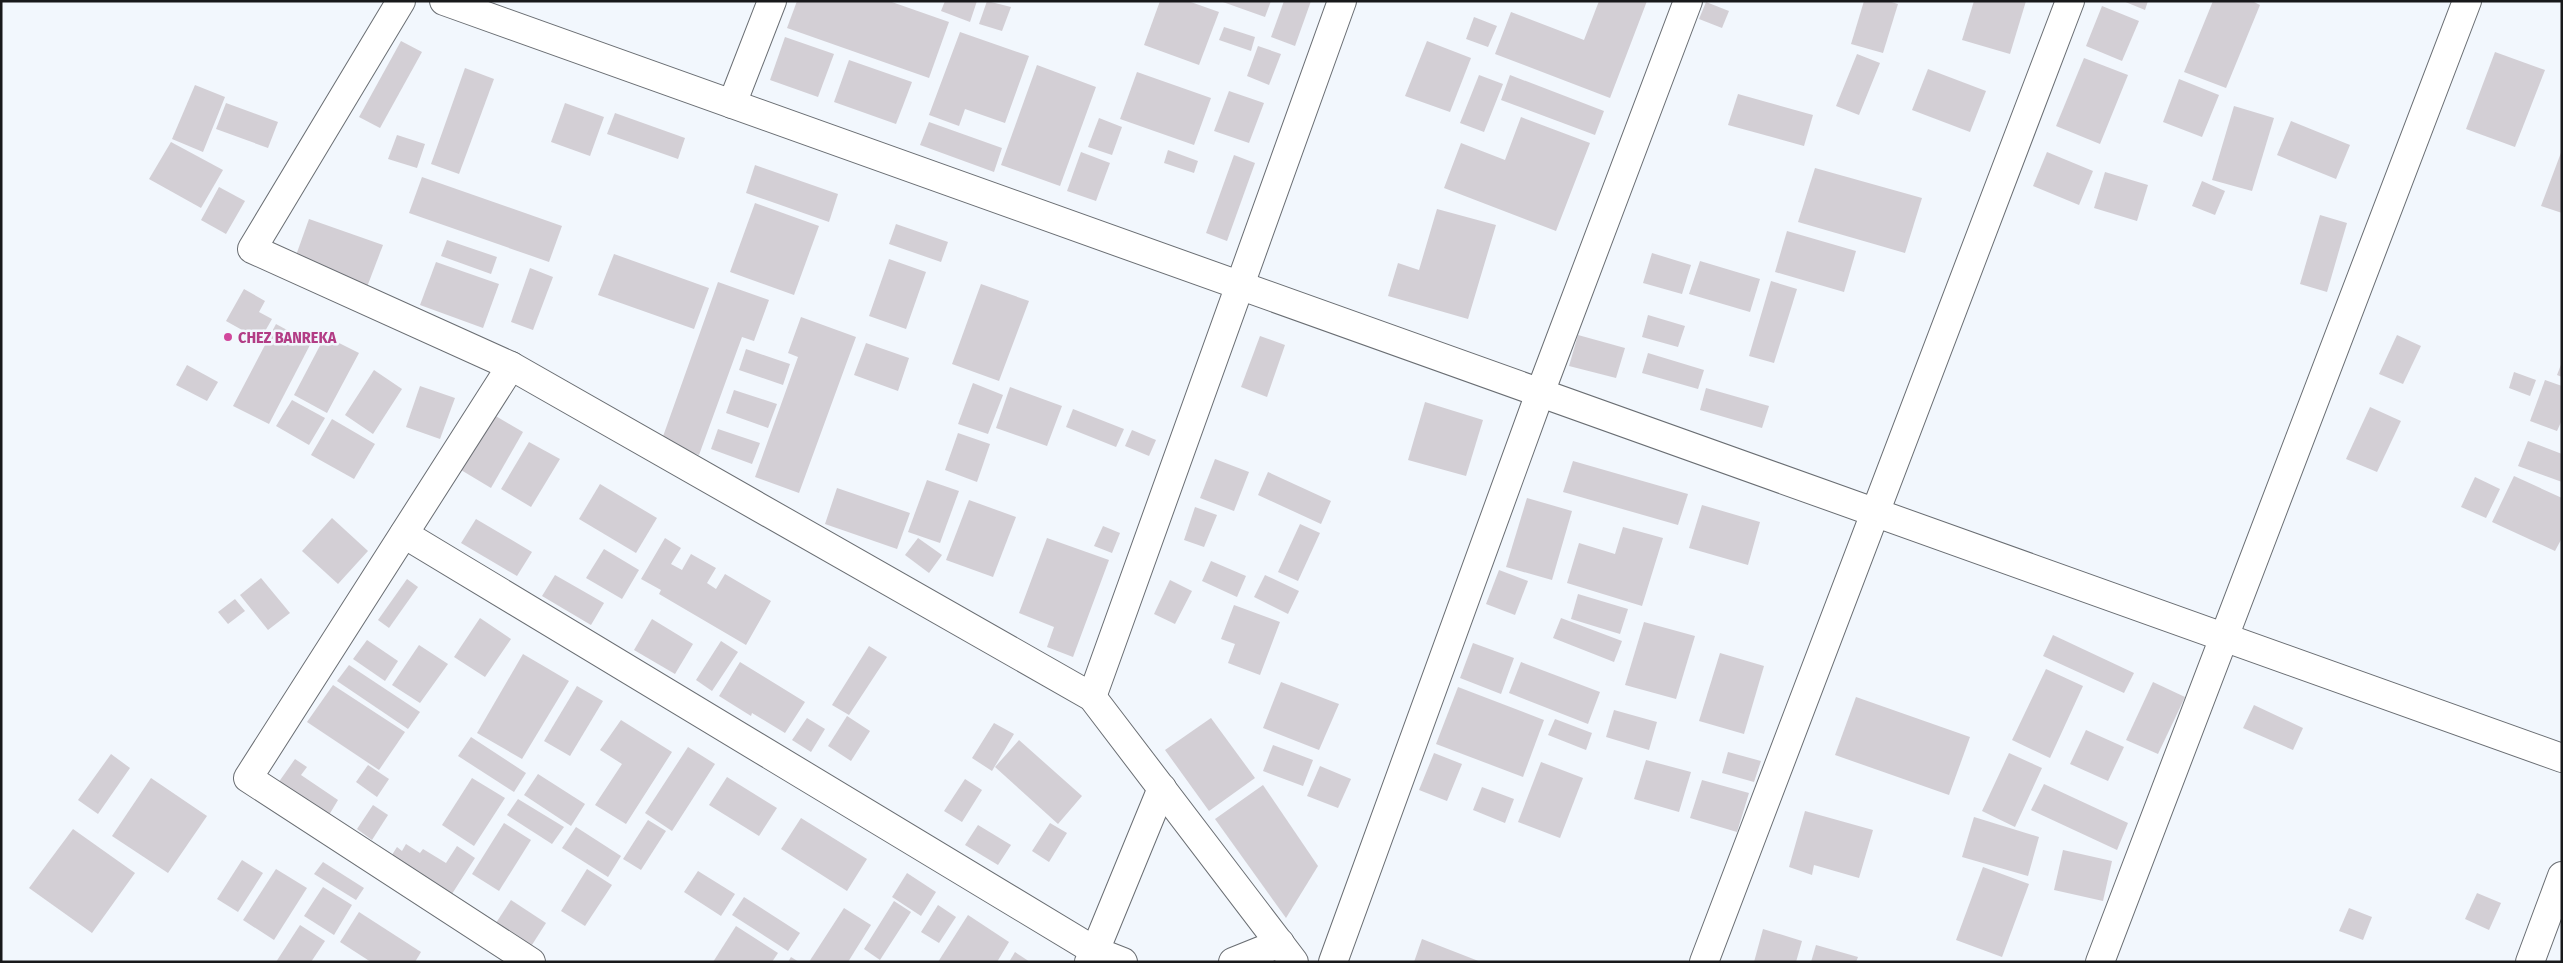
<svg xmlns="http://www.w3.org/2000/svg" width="2563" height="963" font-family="'Fira Sans Condensed',sans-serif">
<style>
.building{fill:#d3cfd5}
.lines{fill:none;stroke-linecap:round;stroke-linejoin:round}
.street-casing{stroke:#6a6e73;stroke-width:30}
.street{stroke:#fff;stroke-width:28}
.hotel-dot{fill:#d1479c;stroke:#f2f7fd;stroke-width:2}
.labels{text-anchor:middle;stroke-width:5;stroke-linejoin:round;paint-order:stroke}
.hotel-label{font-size:16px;font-weight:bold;fill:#b23c85;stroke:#f2f7fd;text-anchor:start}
</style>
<rect width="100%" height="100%" fill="#f2f7fd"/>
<g class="building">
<polygon points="797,1 889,1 949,22 929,78 787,28"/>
<polygon points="945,1 977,1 970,22 941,11"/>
<polygon points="987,1 1011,7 1002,31 979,24"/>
<polygon points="1160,1 1188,1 1219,12 1199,65 1144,45"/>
<polygon points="1220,1 1271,1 1265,17"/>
<polygon points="1284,1 1311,1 1295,46 1271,37"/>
<polygon points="1599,1 1647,1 1610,98 1495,54 1511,12 1584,40"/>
<polygon points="1864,1 1888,1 1898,4 1883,53 1851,44"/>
<polygon points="1974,1 2026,1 2010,54 1962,40"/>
<polygon points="2123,1 2148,1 2145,10"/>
<polygon points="2213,1 2252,1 2260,5 2226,88 2184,72"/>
<polygon points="1706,2 1729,11 1722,28 1699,19"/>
<polygon points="2102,6 2139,21 2122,61 2086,46"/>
<polygon points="1474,17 1497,26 1488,47 1466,39"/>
<polygon points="1224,27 1255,37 1251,51 1219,40"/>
<polygon points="960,32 1029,56 1005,123 965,109 959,126 929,115"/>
<polygon points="785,37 834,54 818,97 770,80"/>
<polygon points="401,41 422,52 380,128 359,117"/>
<polygon points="1427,41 1471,58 1450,112 1405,96"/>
<polygon points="1258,46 1281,54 1269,85 1247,76"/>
<polygon points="2495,52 2545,70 2515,147 2466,129"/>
<polygon points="1857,54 1880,63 1859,115 1836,106"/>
<polygon points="2084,58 2128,75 2100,144 2056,126"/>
<polygon points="849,60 912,82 896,124 834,102"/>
<polygon points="1037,65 1096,87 1060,186 1001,165"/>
<polygon points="465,68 494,79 459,174 431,164"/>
<polygon points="1928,69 1986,91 1970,132 1912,110"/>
<polygon points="1137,72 1211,98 1194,145 1120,119"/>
<polygon points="1479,75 1503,84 1484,132 1460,123"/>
<polygon points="1510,75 1604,111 1595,135 1501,100"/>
<polygon points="2179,79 2219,95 2202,137 2163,122"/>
<polygon points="195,85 225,97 203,152 172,139"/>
<polygon points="1229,91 1264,103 1249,143 1214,131"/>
<polygon points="1738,94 1813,115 1804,146 1728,125"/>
<polygon points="226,103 278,122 268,148 216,129"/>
<polygon points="565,103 604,117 590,156 551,142"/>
<polygon points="2234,106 2274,118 2252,191 2212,180"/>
<polygon points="615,113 685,138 678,159 607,134"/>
<polygon points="1521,117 1590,143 1556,231 1444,188 1461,143 1505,160"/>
<polygon points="1099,118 1122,127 1112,155 1088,147"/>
<polygon points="2291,121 2350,145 2336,179 2277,155"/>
<polygon points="929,122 1002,148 994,172 920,145"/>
<polygon points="397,135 425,144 417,168 388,159"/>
<polygon points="171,142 223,170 201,208 149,179"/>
<polygon points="1168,150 1198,161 1194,173 1164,163"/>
<polygon points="2562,150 2562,213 2541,206"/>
<polygon points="1081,152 1110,163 1096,201 1067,191"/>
<polygon points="2047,152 2093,171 2079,205 2033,186"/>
<polygon points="1234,155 1255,163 1227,241 1206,233"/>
<polygon points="755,165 838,194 829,222 746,193"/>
<polygon points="1815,168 1922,198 1905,253 1798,222"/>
<polygon points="2105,172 2148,185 2137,221 2094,208"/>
<polygon points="422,177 562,226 549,262 409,213"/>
<polygon points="2202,181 2225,191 2215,215 2192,206"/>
<polygon points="219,187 245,201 226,234 201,220"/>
<polygon points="755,203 819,226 794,295 730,272"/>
<polygon points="1437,209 1496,225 1468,319 1388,296 1398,263 1419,270"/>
<polygon points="2320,215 2347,223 2327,292 2300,284"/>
<polygon points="309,219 383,245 367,287 294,261"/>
<polygon points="896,224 948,242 941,262 889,244"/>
<polygon points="1787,231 1856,251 1844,292 1775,272"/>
<polygon points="447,240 497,257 491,274 441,256"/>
<polygon points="1652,253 1691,265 1682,294 1643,283"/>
<polygon points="614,254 709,288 694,329 598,295"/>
<polygon points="889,259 926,272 906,329 869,316"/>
<polygon points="1700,261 1760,279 1750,312 1689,294"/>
<polygon points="436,262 499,284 483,328 420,305"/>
<polygon points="530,268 553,277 533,330 511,322"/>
<polygon points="1771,281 1797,289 1774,363 1749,356"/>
<polygon points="718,282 769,300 754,341 742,337 699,455 661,442"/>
<polygon points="981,284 1029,301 999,381 952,364"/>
<polygon points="244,289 265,301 259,312 272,319 260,340 226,321"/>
<polygon points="1648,315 1685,326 1678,347 1642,337"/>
<polygon points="801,317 856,337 799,493 755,477 798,357 788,353"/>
<polygon points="276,324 311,343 269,424 233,406"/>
<polygon points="1578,335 1625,348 1616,378 1569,366"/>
<polygon points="2397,335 2421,346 2403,384 2379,374"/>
<polygon points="325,336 359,353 327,413 294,395"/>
<polygon points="1260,336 1285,345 1267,397 1241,387"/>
<polygon points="866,343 909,358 898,391 854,375"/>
<polygon points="746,349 790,364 783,385 739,370"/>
<polygon points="1648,353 1704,370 1698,389 1642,373"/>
<polygon points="2562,362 2562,377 2557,375"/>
<polygon points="187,365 218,382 207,401 176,385"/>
<polygon points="374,370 402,389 373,434 345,415"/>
<polygon points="2514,372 2536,380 2530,396 2509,388"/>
<polygon points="2545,380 2562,386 2562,420 2557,431 2530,421"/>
<polygon points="973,383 1003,395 988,434 958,424"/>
<polygon points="420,386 455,398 440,439 406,427"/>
<polygon points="1010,387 1062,406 1047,446 996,428"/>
<polygon points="1706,388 1769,406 1762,428 1700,410"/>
<polygon points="734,390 777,404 768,428 726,413"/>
<polygon points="292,400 325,418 309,445 276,426"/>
<polygon points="1425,402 1483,420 1466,476 1408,460"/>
<polygon points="2370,407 2401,421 2377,472 2346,459"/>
<polygon points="1073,409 1124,429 1116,447 1066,427"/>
<polygon points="494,415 523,432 491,488 461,470"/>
<polygon points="332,419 375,444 354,479 311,455"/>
<polygon points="718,429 760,443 752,464 711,449"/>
<polygon points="1132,430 1156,440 1149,456 1125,446"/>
<polygon points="958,433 990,444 977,482 945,470"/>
<polygon points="2528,441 2562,454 2562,482 2518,466"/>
<polygon points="529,442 560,459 531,507 501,489"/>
<polygon points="1215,459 1249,472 1234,511 1200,498"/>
<polygon points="1573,461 1688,494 1678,525 1563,492"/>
<polygon points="1268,472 1331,501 1321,524 1258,495"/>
<polygon points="2514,476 2562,498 2562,538 2555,551 2492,522"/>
<polygon points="2475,477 2500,489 2486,518 2461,507"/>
<polygon points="927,480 959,491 940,543 908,532"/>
<polygon points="600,484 657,518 636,553 579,519"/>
<polygon points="837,488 910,513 897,549 825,524"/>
<polygon points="1527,498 1572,511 1552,580 1506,567"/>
<polygon points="969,500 1016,517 993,577 946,560"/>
<polygon points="1702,505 1760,522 1748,565 1689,548"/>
<polygon points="1195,507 1217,515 1204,547 1184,540"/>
<polygon points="332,518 368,551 338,584 302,551"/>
<polygon points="476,519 532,552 517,576 461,543"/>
<polygon points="1300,524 1320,533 1298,581 1278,572"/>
<polygon points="1103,526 1120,533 1112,553 1094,546"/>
<polygon points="1623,527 1663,538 1642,606 1567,583 1579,543 1615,554"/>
<polygon points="665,538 681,548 671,564 682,570 691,554 716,568 707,583 716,589 725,574 771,601 746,645 659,594 661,590 641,579"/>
<polygon points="918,538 942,555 929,573 905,555"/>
<polygon points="1047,538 1109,560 1073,657 1047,647 1054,627 1019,613"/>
<polygon points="604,549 639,570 622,599 586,578"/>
<polygon points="1211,561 1246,576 1237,597 1202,581"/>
<polygon points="1499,570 1528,581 1515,615 1486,604"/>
<polygon points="555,575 604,603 591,625 542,596"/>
<polygon points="1265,575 1299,591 1288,614 1254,597"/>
<polygon points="261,578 290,613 268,630 240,595"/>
<polygon points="407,579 418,587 389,628 378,620"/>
<polygon points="1170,580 1192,591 1175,624 1154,614"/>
<polygon points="1578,594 1628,609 1620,634 1571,619"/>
<polygon points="235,599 245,611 228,624 218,612"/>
<polygon points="1234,605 1280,622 1260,675 1228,663 1235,644 1221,639"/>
<polygon points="480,618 511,639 485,677 454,657"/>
<polygon points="1561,618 1622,641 1614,662 1553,638"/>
<polygon points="652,619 693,644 675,674 634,650"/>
<polygon points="1644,622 1695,636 1676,699 1625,685"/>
<polygon points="2053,635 2134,673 2124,693 2043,656"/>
<polygon points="367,640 398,661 385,681 353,659"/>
<polygon points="721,641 738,652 712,691 696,680"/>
<polygon points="1473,643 1514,658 1501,694 1460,678"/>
<polygon points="419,645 448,664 420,703 392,685"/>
<polygon points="869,646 887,657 849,715 832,705"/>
<polygon points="1720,653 1764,666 1744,734 1699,721"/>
<polygon points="523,654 569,681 522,759 477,733"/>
<polygon points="740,662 805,702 785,733 752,713 751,716 719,696"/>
<polygon points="1521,662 1600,692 1588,724 1509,693"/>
<polygon points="349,665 420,712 408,729 337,681"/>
<polygon points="2046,669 2083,686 2050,758 2012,740"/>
<polygon points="1281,682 1339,704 1319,750 1263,728"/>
<polygon points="2153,682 2185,697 2158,754 2126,740"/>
<polygon points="333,685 405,732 379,770 307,722"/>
<polygon points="577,686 603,701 570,756 544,741"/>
<polygon points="1458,687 1544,720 1523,777 1436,744"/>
<polygon points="1856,697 1970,737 1949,795 1835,755"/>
<polygon points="2254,705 2303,728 2293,750 2243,728"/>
<polygon points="1614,710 1657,722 1649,750 1606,737"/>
<polygon points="847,716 870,731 851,761 828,746"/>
<polygon points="807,718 825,729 811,752 792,740"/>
<polygon points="1211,718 1255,778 1209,811 1165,750"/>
<polygon points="1555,719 1592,733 1586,750 1548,735"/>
<polygon points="621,720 672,752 626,824 595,805 622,764 600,750"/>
<polygon points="994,723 1014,734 992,771 972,758"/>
<polygon points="2086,730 2124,747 2108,781 2070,764"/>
<polygon points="471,737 526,773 514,792 458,756"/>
<polygon points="1019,740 1082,796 1058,824 995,767"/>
<polygon points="1273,745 1313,760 1303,786 1263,771"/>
<polygon points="688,747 715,764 672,831 645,813"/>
<polygon points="1728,752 1761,761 1754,782 1722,773"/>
<polygon points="1434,753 1462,764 1447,801 1419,790"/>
<polygon points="2009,753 2042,768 2015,827 1982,811"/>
<polygon points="111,754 130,768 98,814 78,800"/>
<polygon points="295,759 307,767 301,775 338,800 326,820 276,786"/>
<polygon points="1646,760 1691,772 1679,812 1634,799"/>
<polygon points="1541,762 1583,778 1560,838 1518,822"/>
<polygon points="368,765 389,779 377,797 356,782"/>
<polygon points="1320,766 1351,779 1338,808 1307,796"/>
<polygon points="538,774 585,804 571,826 524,795"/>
<polygon points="727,777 777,808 759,836 709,805"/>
<polygon points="151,778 207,816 168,873 112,836"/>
<polygon points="472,778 505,798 474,846 442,825"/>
<polygon points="965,779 982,790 962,822 944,811"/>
<polygon points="1702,780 1749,793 1737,832 1690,818"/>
<polygon points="2044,784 2128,823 2117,850 2031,810"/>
<polygon points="1263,785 1318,866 1286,918 1215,819"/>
<polygon points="1482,787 1514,799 1505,823 1473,810"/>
<polygon points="518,799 564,827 552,844 507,815"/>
<polygon points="373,805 388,815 372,840 357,829"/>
<polygon points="1805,811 1873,830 1859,878 1814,865 1812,875 1789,867"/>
<polygon points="1974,817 2039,837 2028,876 1962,857"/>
<polygon points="801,818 867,859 847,891 781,849"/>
<polygon points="648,820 666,831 641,870 623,859"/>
<polygon points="504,823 531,840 499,891 472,874"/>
<polygon points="1050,823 1067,833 1049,862 1032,851"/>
<polygon points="978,825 1011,845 998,865 965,845"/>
<polygon points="576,827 621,856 608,877 562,848"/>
<polygon points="73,829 135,873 92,933 29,888"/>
<polygon points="406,844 420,853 423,849 446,863 457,846 475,858 450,897 390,858 397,847 402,851"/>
<polygon points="2063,850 2112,861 2103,901 2054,890"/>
<polygon points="242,860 263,873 238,912 217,899"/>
<polygon points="323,862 364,888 356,900 314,874"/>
<polygon points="1983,867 2029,884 2002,957 1956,940"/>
<polygon points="276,869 307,888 274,940 243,920"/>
<polygon points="587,869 612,885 585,926 561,911"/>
<polygon points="698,871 735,894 721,916 684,892"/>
<polygon points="907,873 936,892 921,916 892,897"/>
<polygon points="323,887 352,905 334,935 304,916"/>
<polygon points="2477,893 2501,903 2489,930 2465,919"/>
<polygon points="744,897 800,933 788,951 732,915"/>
<polygon points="511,900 546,923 530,948 494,926"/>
<polygon points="894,901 911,912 880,960 864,949"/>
<polygon points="938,905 956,917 939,943 921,932"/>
<polygon points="844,908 871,925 848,962 809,962"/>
<polygon points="2349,908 2372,917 2363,940 2339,931"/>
<polygon points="359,912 421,952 415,962 371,962 340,942"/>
<polygon points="968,915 1009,942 997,962 938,962"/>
<polygon points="300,925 325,941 311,962 276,962"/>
<polygon points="736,926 778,953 772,962 713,962"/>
<polygon points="1763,929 1802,941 1796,962 1754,962"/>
<polygon points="1422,939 1481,962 1414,962"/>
<polygon points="1816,945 1858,957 1856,962 1811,962"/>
<polygon points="1015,952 1030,962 1009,962"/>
<polygon points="791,957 799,962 788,962"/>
</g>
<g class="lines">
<defs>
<g id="street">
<polyline points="401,1 252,249 511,366 1092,697 1294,962"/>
<polyline points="444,1 2562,758"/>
<polyline points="732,104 772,1"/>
<polyline points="511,366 248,778 531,962"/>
<polyline points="404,534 1095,951 1123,962"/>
<polyline points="1092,697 1342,1"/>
<polyline points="1089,962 1095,951 1162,788"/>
<polyline points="1233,962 1280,943"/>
<polyline points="1333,962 1540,393 1688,1"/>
<polyline points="1704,962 2070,1"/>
<polyline points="2100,962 2467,1"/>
<polyline points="2530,962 2562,876"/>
</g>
</defs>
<use href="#street" class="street-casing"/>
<use href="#street" class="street"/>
</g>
<circle class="hotel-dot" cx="228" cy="337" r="5"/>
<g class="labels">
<g class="hotel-label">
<text x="238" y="343">CHEZ BANREKA</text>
</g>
</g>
<rect width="2563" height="963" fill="none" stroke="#18191b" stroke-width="5"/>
</svg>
